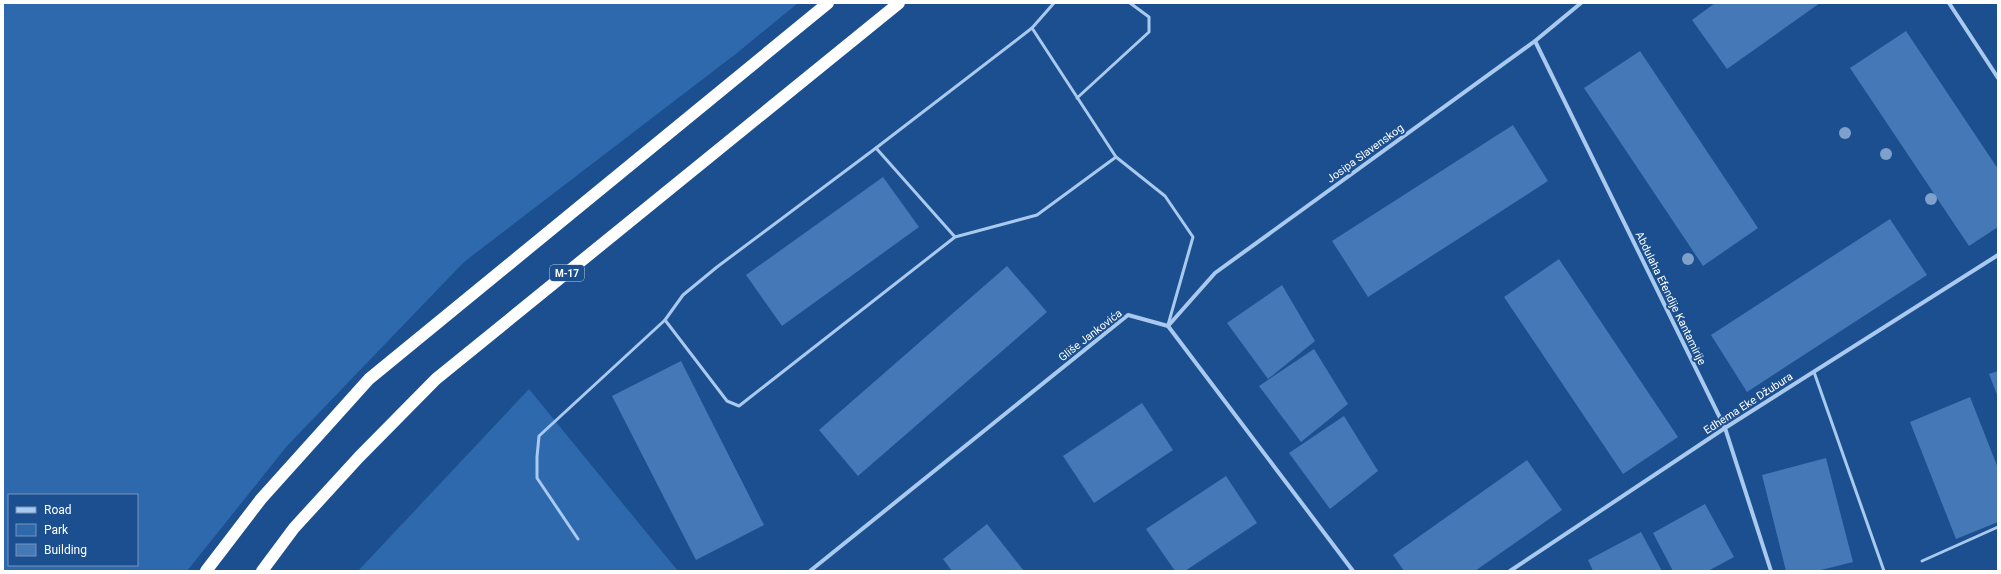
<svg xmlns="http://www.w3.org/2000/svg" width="2001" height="574" font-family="Roboto,sans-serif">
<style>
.green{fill:#2e69ad;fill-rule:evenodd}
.building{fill:#4478b7}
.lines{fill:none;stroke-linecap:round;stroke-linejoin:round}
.lane{stroke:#a9c9ee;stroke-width:3}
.street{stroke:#a9c9ee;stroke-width:4}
.highway{stroke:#fff;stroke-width:12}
.tree{fill:#7ea0ca}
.labels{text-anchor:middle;stroke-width:4;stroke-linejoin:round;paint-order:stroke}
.shield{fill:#1b4f8f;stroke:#bbcadd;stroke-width:1}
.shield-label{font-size:10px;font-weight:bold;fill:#fff}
.street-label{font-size:11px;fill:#fff;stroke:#1b4f8f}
</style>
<rect width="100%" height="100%" fill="#1b4f8f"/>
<g class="green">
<path d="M3 3H798L737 53 464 262 287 446 187 571H3ZM9 495H137V565H9Z"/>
<polygon points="529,389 678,571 358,571"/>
</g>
<g class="building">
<polygon points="1715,3 1820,3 1727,69 1692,20"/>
<polygon points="1906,31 1998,169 1998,227 1969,246 1850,68"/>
<polygon points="1640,51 1758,228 1703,266 1584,88"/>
<polygon points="1513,125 1548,181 1368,297 1332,241"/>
<polygon points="883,177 919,227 782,326 746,275"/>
<polygon points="1890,219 1927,275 1747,392 1711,335"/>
<polygon points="1559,259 1678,437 1623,474 1504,297"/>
<polygon points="1007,266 1047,312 858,476 819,430"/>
<polygon points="1282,285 1315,341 1268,379 1227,323"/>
<polygon points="1314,349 1348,404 1301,442 1259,386"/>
<polygon points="681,361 764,525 696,560 612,396"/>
<polygon points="1998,371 1998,397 1989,374"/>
<polygon points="1970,397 1998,468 1998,522 1956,539 1910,422"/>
<polygon points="1142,403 1173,450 1094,503 1063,456"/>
<polygon points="1344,416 1378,471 1330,509 1289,453"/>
<polygon points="1826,458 1853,562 1817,571 1786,571 1762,475"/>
<polygon points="1527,460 1562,510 1475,571 1404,571 1393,555"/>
<polygon points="1226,476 1257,523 1185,571 1175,571 1146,529"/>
<polygon points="1705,504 1734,557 1708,571 1673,571 1653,533"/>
<polygon points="987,524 1024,571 952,571 943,559"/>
<polygon points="1641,532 1662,571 1593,571 1588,560"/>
</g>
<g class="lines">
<g class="lane">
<polyline points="1032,28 1116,157"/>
<polyline points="1077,98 1149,32 1149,17 1130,3"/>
<polyline points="876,148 1032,28 1054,3"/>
<polyline points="955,237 876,148 717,267 683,295 665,320 727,401 739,406 955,237 1037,215 1116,157 1165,196 1193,237 1168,325"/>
<polyline points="1814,372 1884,571"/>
<polyline points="578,539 537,478 537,457 539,436 665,320"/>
<polyline points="1922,561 1998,527"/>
</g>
<g class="street">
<polyline points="1949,3 1998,78"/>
<polyline points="1535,41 1725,428 1771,571"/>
<polyline points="1168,326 1215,273 1535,41 1581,3"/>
<polyline points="810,571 1128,315 1168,326 1353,571"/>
<polyline points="1510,571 1725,428 1998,255"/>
</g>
<g class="highway">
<polyline points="206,571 261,499 369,379 828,3"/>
<polyline points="262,571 294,528 359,457 436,379 899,3"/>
</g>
</g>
<g class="tree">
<circle cx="1845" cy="133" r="6"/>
<circle cx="1886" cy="154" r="6"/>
<circle cx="1931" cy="199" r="6"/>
<circle cx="1688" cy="259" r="6"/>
</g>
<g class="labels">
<rect class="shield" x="550" y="265" width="34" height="16" rx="3"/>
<g class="shield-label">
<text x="567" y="277">M-17</text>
</g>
<g class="street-label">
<text transform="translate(1365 153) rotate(-36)" y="4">Josipa Slavenskog</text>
<text transform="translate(1671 298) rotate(64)" y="4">Abdulaha Efendije Kantamirije</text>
<text transform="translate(1090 335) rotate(-38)" y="4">Gliše Jankovića</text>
<text transform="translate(1748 403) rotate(-33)" y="4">Edhema Eke Džubura</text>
</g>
</g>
<rect width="2001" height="574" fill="none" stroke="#ffffff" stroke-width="8"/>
<rect x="8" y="494" width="130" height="72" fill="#1b4f8f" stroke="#7695bc"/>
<rect x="16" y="507" width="20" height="6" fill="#a9c9ee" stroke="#7695bc"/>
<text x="44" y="514" font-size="12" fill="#ffffff">Road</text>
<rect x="16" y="524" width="20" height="12" fill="#2e69ad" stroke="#7695bc"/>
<text x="44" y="534" font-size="12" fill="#ffffff">Park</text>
<rect x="16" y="544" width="20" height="12" fill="#4478b7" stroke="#7695bc"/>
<text x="44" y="554" font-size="12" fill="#ffffff">Building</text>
</svg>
